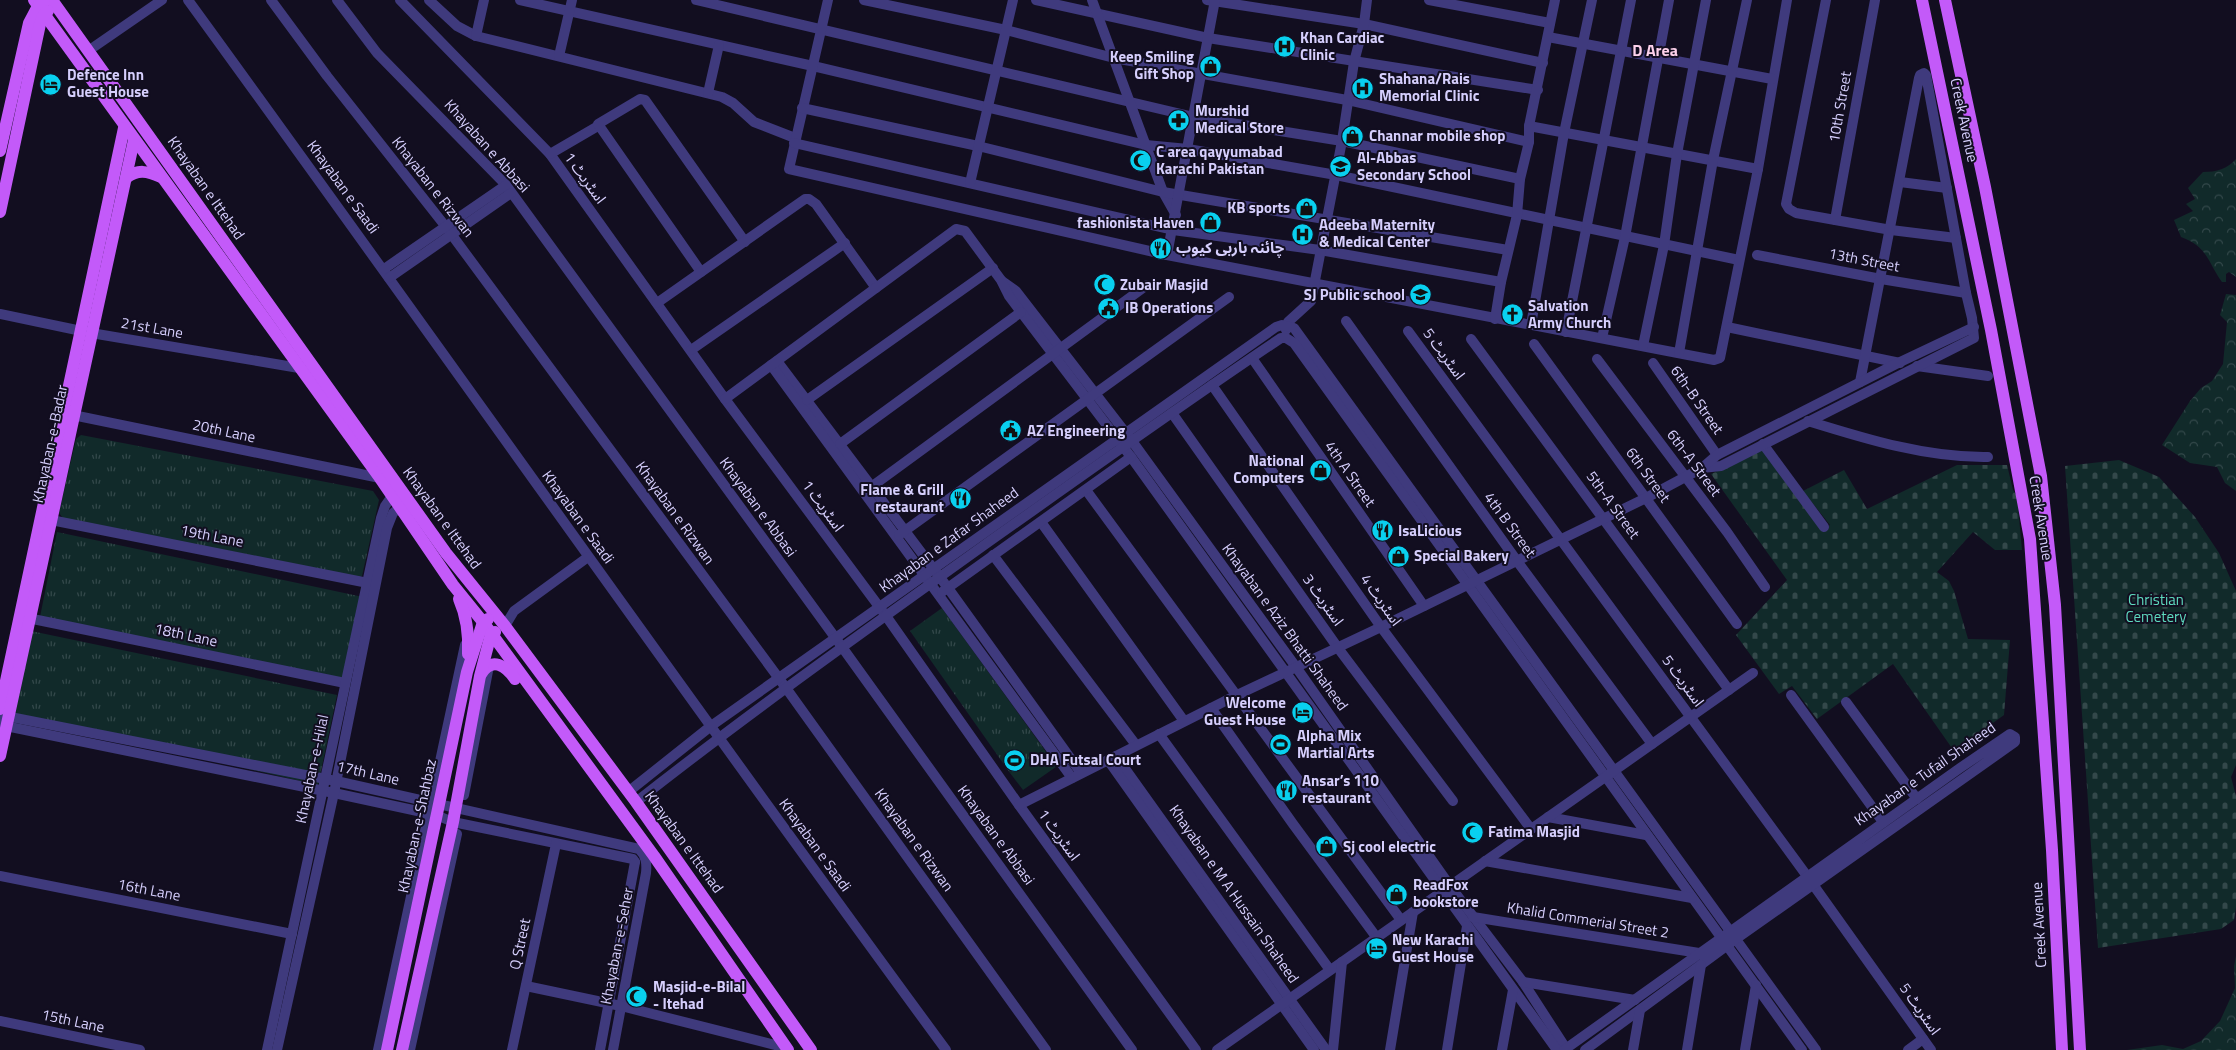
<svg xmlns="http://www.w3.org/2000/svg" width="2236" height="1050" font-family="'Titillium Web','Noto Sans Arabic',sans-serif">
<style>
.grass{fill:url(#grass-tufts)}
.forest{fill:url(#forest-crowns)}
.cemetery{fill:url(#cemetery-stones)}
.pitch{fill:#112a2a}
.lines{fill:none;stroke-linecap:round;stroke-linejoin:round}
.minor{stroke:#3f3a7d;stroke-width:10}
.major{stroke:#c35af9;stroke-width:12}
.labels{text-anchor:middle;stroke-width:4;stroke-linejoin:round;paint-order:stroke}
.poi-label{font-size:15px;font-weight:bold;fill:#d6cffd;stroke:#120e20;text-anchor:start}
.street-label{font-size:15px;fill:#d6cffd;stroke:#120e20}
.park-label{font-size:15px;fill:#5edabf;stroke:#120e20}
.neighbourhood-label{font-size:16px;font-weight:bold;fill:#fdd1eb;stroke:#120e20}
</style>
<defs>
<pattern id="grass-tufts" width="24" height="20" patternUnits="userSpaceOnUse" patternTransform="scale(1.25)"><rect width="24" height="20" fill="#112a2a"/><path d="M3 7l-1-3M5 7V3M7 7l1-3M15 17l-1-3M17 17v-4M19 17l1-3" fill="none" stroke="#33484a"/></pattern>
<pattern id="forest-crowns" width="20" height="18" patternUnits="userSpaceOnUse" patternTransform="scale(1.25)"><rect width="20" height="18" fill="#112a2a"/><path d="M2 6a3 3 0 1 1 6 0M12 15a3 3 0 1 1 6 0" fill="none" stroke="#33484a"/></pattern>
<pattern id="cemetery-stones" width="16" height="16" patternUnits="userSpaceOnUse" patternTransform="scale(1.25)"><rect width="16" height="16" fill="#112a2a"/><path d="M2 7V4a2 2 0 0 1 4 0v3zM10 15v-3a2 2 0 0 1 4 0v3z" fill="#33484a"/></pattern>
</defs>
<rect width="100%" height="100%" fill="#120e20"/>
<g class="grass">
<polygon points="81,435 373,491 379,500 362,576 354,580 63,518 59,513 76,439"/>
<polygon points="57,532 363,597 344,686 40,617"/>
<polygon points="942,608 1044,749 1010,773 910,631"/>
<polygon points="31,631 337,695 318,785 14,715"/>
</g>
<g class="forest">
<path d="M2236 159V277L2229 272 2226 274V282H2222C2207 261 2208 247 2181 237L2174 220 2193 211 2186 204 2195 199 2188 188 2203 172C2217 172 2227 169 2236 159Z"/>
<polygon points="2226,294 2236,295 2236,491 2225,483 2217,467 2190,463 2162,445 2190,401 2201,388 2212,381 2223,364 2227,322 2220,315"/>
<polygon points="2236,956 2236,1050 2127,1050 2162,1045 2183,1049 2201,1041 2220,1021 2235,988 2234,966"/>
</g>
<g class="cemetery">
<polygon points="1763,449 1824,529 1830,525 1803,491 1844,470 1867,509 1957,465 2007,465 2013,490 2017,496 2022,550 1995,550 1973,532 1937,572 1949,581 1954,591 1968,639 2010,640 2004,715 1954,751 1893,664 1817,719 1792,686 1779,694 1736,635 1787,580 1711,474"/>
<polygon points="2119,460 2159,477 2195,517 2219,553 2236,591 2236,765 2231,777 2236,796 2236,907 2234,920 2221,929 2098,948 2065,466"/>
</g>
<polygon class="pitch" points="1044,749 1056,767 1023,790 1010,773"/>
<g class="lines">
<g class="minor">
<path d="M188 0C442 349 690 702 946 1050"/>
<polyline points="271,0 327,76 446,227 786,688 1046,1050"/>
<polyline points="337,0 377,53 506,185 842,647 1132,1050"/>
<polyline points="400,0 550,154 725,399 886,616 1019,805 1196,1050"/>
<polyline points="429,0 457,26 476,36 722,97 733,103 754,122 795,138"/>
<polyline points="520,0 813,66 1146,145 1188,149 1336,175 1739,260"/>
<polyline points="696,0 1194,117 1342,141 1520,179"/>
<polyline points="828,0 789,169 1167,255 1714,360 1720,358 1758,169 1787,0"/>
<polyline points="864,0 1006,30 1114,58 1347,100 1529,142"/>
<polyline points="1036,0 1208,38 1538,90"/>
<polyline points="1092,0 1163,192 1176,215"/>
<polyline points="1207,0 1364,24 1543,63"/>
<polyline points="1429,0 1550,23"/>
<polyline points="1826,0 1786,204 1789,209 1796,213 1891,230 1956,238"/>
<polyline points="476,36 484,0"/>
<polyline points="1548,37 1772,79"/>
<polyline points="88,51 162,0"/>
<polyline points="559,56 572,0"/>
<polyline points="708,93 719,45"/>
<polyline points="802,108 978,146 1163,192 1508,250"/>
<polyline points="1529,126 1758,169"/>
<polyline points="794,143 1173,230 1320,250 1501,282"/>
<polyline points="550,154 598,126"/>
<polyline points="1900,182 1947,188"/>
<polyline points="970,183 1013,0"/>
<polyline points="1835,220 1875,0"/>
<polyline points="1167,255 1215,0"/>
<polyline points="1757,255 1881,279 1966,293"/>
<polyline points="384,269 506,185"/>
<polyline points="701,272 598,124 640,99 645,100 745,242"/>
<polyline points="389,278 511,193"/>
<polyline points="1002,281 1016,291 1132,441 1296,667 1450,886 1523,982 1567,1050"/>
<polyline points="657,303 805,199 809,199 816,204 876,288"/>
<polyline points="0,314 91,333 299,368"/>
<polyline points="1495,319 1501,282 1517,215 1520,179 1529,142 1529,126 1555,0"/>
<polyline points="1346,321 1517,561 1652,744"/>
<polyline points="1531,325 1564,133 1592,0"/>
<polyline points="1727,327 1900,363"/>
<polyline points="1286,330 1288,322 1311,301 1342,141 1354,62 1364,24 1367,0"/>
<polyline points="1408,331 1807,876 1931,1050"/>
<polyline points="1566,332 1631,0"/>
<polyline points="1602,338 1625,237 1669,0"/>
<polyline points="1471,339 1729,690"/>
<polyline points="1534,344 1737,624"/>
<polyline points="1643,346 1664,245 1677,154 1706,0"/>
<polyline points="691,350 845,243"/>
<polyline points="1679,353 1713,160 1747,0"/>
<polyline points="1252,358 1424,606"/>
<polyline points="1597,359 1727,532 1765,587"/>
<polyline points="777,361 948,588 1081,773"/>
<polyline points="1653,363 1717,455"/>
<polyline points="771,365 1072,778"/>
<polyline points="1917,366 1988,376"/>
<polyline points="1212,385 1381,627 1531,829"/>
<polyline points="725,399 956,229 965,231 1001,280 1009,296 1021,312 1131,457 1557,1050"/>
<polyline points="807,400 993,268"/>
<polyline points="1172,413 1338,648 1453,801"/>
<polyline points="68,414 380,478"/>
<path d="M1808 421C1866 439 1927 458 1988 457"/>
<polyline points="840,444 1021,312"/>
<polyline points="1763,444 1824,527"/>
<polyline points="1702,468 1721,466 1974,338 1972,318 1966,293 1926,75 1924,73 1920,75 1919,78 1860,382"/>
<polyline points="867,490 1147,285"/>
<polyline points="1086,490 1401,920"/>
<polyline points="51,520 368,583"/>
<polyline points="1041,522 1184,721"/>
<polyline points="899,535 1229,297"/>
<polyline points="993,555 1136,745"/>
<polyline points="942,592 1131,457"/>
<polyline points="23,617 345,683"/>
<polyline points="505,626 514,611 588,557"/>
<polyline points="1791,695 1883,822"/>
<polyline points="1846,702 1917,799"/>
<polyline points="1211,708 1293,824 1377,938"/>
<path d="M0 715 336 781 639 849C646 856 647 863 646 873L613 1050"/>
<polyline points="0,725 334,793 436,815 453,822 633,859 635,862"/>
<polyline points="1159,734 1330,970"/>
<polyline points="1116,756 1326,1050"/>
<polyline points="1108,760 1314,1050"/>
<polyline points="628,792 711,726 1276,327 1282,325 1294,328 1816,1050"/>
<polyline points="464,795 489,666"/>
<path d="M636 802C749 713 866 630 983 546 1082 476 1181 405 1281 338H1286L1294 343 1802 1050"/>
<polyline points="1019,805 1237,695 1381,627 1646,498 1702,468 1717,455 1898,363 1974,327"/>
<polyline points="1548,817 1646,835"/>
<polyline points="1485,861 1692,898"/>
<polyline points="0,876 292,934"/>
<polyline points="1473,917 1699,953"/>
<polyline points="1523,982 1635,1000"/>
<polyline points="526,986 621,1006 787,1048"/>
<polyline points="0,1021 140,1050"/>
<polyline points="267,1050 381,518 385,506 392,496"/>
<polyline points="277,1050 334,793 387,528 393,513 400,507"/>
<polyline points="378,1050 465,645"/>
<polyline points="410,1050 457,834"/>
<polyline points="512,1050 556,844"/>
<polyline points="600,1050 635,862"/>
<polyline points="1217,1050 1753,673"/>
<polyline points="1333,1050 1342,962"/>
<polyline points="1390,1050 1413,912"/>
<polyline points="1447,1050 1467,926"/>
<polyline points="1502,1050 1513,990"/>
<polyline points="1564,1050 1960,768 2010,734 2015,737 2015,742 1736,939 1585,1050"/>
<polyline points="1633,1050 1640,1010"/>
<polyline points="1687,1050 1701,965"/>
<polyline points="1745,1050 1756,985"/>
<polyline points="1908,1050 1923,1039"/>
</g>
<g class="major">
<polyline points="34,0 380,478 453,585 483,622 654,856 788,1050"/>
<polyline points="52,0 446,553 505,626 636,802 811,1050"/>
<polyline points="1922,0 1991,330 2030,539 2052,850 2062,1050"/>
<polyline points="1945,0 1985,187 2041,476 2055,605 2080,1050"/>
<polyline points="0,151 29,23 38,6 44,2"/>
<path d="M126 178C138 169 147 171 161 177"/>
<polyline points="0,212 40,24 43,16 48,11"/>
<path d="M459 599C467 617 469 634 468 654"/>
<path d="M481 674C492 656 506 666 515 679"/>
<polyline points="0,709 124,128"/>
<polyline points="0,756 134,140"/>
<polyline points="387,1050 467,672 483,622 488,619"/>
<polyline points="402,1050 453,822 480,676 491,634 495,632"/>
</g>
</g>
<defs>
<symbol id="hospital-disc" viewBox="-11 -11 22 22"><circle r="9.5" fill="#09d0ef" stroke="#120e20"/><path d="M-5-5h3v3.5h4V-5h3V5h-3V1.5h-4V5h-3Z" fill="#111"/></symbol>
<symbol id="shop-disc" viewBox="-11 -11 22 22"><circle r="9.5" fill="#09d0ef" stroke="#120e20"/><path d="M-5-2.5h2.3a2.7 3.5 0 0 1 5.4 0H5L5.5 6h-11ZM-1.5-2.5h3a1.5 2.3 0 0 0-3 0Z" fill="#111"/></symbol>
<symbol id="hotel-disc" viewBox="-11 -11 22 22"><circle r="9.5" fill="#09d0ef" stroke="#120e20"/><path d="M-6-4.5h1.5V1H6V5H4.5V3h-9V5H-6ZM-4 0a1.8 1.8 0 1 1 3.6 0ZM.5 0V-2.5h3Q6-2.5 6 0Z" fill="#111"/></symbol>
<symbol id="pharmacy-disc" viewBox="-11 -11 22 22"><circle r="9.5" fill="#09d0ef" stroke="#120e20"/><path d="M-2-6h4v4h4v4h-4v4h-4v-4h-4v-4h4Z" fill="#111"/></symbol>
<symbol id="mosque-disc" viewBox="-11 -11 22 22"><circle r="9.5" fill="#09d0ef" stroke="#120e20"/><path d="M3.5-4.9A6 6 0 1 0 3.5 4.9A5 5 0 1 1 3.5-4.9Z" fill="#111"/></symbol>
<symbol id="school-disc" viewBox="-11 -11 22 22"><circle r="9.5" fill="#09d0ef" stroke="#120e20"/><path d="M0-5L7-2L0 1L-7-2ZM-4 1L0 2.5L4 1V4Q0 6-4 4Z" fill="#111"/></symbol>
<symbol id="restaurant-disc" viewBox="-11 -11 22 22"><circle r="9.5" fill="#09d0ef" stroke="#120e20"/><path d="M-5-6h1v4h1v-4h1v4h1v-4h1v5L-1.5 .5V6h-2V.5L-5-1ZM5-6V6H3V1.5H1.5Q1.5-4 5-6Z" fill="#111"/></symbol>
<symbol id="civic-disc" viewBox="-11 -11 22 22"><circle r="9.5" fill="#09d0ef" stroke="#120e20"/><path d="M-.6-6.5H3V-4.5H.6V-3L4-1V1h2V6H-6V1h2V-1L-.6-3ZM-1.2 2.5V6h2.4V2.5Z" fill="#111"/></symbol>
<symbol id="church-disc" viewBox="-11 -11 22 22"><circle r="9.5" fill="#09d0ef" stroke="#120e20"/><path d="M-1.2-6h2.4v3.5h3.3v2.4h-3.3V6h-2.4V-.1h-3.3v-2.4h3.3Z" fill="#111"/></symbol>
<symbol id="stadium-disc" viewBox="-11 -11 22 22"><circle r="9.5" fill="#09d0ef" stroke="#120e20"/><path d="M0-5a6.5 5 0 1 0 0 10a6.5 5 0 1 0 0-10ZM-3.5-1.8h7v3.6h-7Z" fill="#111"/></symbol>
</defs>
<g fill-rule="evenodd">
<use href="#hospital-disc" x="1272" y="34" width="25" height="25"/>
<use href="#shop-disc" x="1198" y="54" width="25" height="25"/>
<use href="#hotel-disc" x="38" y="72" width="25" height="25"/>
<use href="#hospital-disc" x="1350" y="76" width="25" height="25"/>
<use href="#pharmacy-disc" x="1166" y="108" width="25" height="25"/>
<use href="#shop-disc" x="1340" y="124" width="25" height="25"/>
<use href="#mosque-disc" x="1128" y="148" width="25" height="25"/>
<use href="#school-disc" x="1328" y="154" width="25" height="25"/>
<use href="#shop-disc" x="1294" y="196" width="25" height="25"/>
<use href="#shop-disc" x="1198" y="210" width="25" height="25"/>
<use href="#hospital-disc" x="1290" y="222" width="25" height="25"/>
<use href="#restaurant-disc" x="1148" y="236" width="25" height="25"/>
<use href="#mosque-disc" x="1092" y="272" width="25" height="25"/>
<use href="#school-disc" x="1408" y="282" width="25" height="25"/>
<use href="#civic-disc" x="1096" y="296" width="25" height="25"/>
<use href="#church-disc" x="1500" y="302" width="25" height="25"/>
<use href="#civic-disc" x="998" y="418" width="25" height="25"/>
<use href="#shop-disc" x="1308" y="458" width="25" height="25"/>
<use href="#restaurant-disc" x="948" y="486" width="25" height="25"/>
<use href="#restaurant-disc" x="1370" y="518" width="25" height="25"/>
<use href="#shop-disc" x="1386" y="544" width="25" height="25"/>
<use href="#hotel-disc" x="1290" y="700" width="25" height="25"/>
<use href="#stadium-disc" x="1268" y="732" width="25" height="25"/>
<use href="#stadium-disc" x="1002" y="748" width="25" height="25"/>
<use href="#restaurant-disc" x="1274" y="778" width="25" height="25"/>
<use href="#mosque-disc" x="1460" y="820" width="25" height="25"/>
<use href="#shop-disc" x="1314" y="834" width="25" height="25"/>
<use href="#shop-disc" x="1384" y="882" width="25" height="25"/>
<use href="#hotel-disc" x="1364" y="936" width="25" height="25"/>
<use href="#mosque-disc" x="624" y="984" width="25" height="25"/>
</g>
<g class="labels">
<g class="poi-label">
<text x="1300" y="43">Khan Cardiac<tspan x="1300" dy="17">Clinic</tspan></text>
<text x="1194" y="62" text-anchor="end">Keep Smiling<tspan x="1194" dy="17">Gift Shop</tspan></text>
<text x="67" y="80">Defence Inn<tspan x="67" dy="17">Guest House</tspan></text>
<text x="1379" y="84">Shahana/Rais<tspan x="1379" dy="17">Memorial Clinic</tspan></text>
<text x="1195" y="116">Murshid<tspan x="1195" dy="17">Medical Store</tspan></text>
<text x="1369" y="141">Channar mobile shop</text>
<text x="1156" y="157">C area qayyumabad<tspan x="1156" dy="17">Karachi Pakistan</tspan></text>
<text x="1357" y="163">Al-Abbas<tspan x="1357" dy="17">Secondary School</tspan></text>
<text x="1290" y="213" text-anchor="end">KB sports</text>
<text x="1194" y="228" text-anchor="end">fashionista Haven</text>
<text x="1319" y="230">Adeeba Maternity<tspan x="1319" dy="17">&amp; Medical Center</tspan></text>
<text x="1176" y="253">چائنہ باربی کیوب</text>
<text x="1120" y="290">Zubair Masjid</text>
<text x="1405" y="300" text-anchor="end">SJ Public school</text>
<text x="1528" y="311">Salvation<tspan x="1528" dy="17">Army Church</tspan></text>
<text x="1125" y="313">IB Operations</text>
<text x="1027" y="436">AZ Engineering</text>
<text x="1304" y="466" text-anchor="end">National<tspan x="1304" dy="17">Computers</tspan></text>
<text x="944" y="495" text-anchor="end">Flame &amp; Grill<tspan x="944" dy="17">restaurant</tspan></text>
<text x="1398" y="536">IsaLicious</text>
<text x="1414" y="561">Special Bakery</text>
<text x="1286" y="708" text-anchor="end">Welcome<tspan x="1286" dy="17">Guest House</tspan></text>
<text x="1297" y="741">Alpha Mix<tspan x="1297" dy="17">Martial Arts</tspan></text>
<text x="1030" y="765">DHA Futsal Court</text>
<text x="1302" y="786">Ansar’s 110<tspan x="1302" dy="17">restaurant</tspan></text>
<text x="1488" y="837">Fatima Masjid</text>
<text x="1343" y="852">Sj cool electric</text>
<text x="1413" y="890">ReadFox<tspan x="1413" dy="17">bookstore</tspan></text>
<text x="1392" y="945">New Karachi<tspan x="1392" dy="17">Guest House</tspan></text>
<text x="653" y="992">Masjid-e-Bilal<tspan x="653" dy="17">- Itehad</tspan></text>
</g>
<g class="street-label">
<text transform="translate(1840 107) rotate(-80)" y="5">10th Street</text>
<text transform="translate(1964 120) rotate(78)" y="5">Creek Avenue</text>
<text transform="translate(487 146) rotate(48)" y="5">Khayaban e Abbasi</text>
<text transform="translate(585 178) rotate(54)" y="5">اسٹریٹ 1</text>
<text transform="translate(343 187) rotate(54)" y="5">Khayaban e Saadi</text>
<text transform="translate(433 187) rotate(52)" y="5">Khayaban e Rizwan</text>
<text transform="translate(206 188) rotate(55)" y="5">Khayaban e Ittehad</text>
<text transform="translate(1864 260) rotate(11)" y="5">13th Street</text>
<text transform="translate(152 328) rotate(10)" y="5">21st Lane</text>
<text transform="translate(1444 354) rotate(54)" y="5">اسٹریٹ 5</text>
<text transform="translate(1697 400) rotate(55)" y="5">6th-B Street</text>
<text transform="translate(224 431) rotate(12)" y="5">20th Lane</text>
<text transform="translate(50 444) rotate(-78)" y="5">Khayaban-e-Badar</text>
<text transform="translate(1694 463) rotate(53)" y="5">6th-A Street</text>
<text transform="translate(1350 474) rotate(55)" y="5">4th A Street</text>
<text transform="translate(1648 475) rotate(54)" y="5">6th Street</text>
<text transform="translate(1613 505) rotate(54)" y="5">5th-A Street</text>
<text transform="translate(823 506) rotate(54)" y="5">اسٹریٹ 1</text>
<text transform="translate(758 507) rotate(54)" y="5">Khayaban e Abbasi</text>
<text transform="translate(675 513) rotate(54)" y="5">Khayaban e Rizwan</text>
<text transform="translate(578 517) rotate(54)" y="5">Khayaban e Saadi</text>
<text transform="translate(442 518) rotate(54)" y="5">Khayaban e Ittehad</text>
<text transform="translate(2041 518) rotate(81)" y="5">Creek Avenue</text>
<text transform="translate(1510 525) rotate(54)" y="5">4th B Street</text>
<text transform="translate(212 536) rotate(11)" y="5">19th Lane</text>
<text transform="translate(949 540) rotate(-36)" y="5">Khayaban e Zafar Shaheed</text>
<text transform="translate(1323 600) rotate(55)" y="5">اسٹریٹ 3</text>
<text transform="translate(1381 600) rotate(55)" y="5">اسٹریٹ 4</text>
<text transform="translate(1285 627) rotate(54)" y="5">Khayaban e Aziz Bhatti Shaheed</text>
<text transform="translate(186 635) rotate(12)" y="5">18th Lane</text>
<text transform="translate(1683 681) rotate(54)" y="5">اسٹریٹ 5</text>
<text transform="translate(312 769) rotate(-78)" y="5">Khayaban-e-Hilal</text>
<text transform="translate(368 773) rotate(13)" y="5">17th Lane</text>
<text transform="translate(1925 774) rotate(-35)" y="5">Khayaban e Tufail Shaheed</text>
<text transform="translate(417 826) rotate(-78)" y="5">Khayaban-e-Shahbaz</text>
<text transform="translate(996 835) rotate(54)" y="5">Khayaban e Abbasi</text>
<text transform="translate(1059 835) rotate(54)" y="5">اسٹریٹ 1</text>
<text transform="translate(914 840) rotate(54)" y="5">Khayaban e Rizwan</text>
<text transform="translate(684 842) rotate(54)" y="5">Khayaban e Ittehad</text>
<text transform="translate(815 845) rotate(54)" y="5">Khayaban e Saadi</text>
<text transform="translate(149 890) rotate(11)" y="5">16th Lane</text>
<text transform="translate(1234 894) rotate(55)" y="5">Khayaban e M A Hussain Shaheed</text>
<text transform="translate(1588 920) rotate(9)" y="5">Khalid Commerial Street 2</text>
<text transform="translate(2039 925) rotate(-93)" y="5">Creek Avenue</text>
<text transform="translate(520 944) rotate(-78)" y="5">Q Street</text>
<text transform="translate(617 946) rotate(-79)" y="5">Khayaban-e-Seher</text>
<text transform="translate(1920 1009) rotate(55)" y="5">اسٹریٹ 5</text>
<text transform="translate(73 1021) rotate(12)" y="5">15th Lane</text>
</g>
<g class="park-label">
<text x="2156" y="605">Christian<tspan x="2156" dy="17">Cemetery</tspan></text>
</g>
<g class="neighbourhood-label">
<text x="1655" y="56">D Area</text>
</g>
</g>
</svg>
